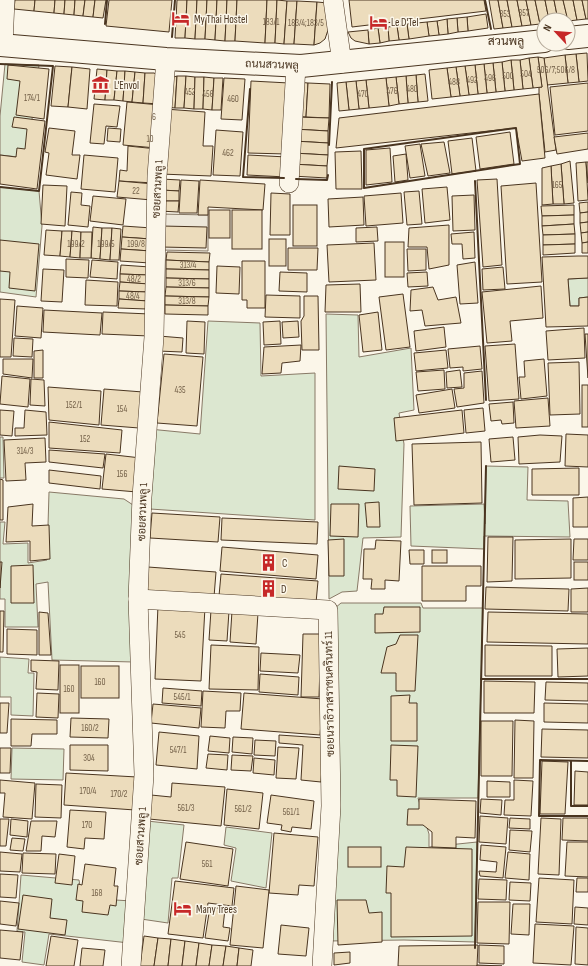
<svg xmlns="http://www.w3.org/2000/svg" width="588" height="966" font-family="'Sofia Sans Condensed',Sarabun,sans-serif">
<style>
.green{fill:#dce7d0;stroke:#887966}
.parking{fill:#ede7d9;stroke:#887966}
.building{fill:#ecdcbc;stroke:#4a3520}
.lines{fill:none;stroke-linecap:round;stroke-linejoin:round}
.minor-casing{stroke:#4a3520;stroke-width:20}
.major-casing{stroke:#4a3520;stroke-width:24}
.minor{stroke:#fbf6e9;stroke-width:19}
.major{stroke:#fbf6e9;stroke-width:22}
.wall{stroke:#4a3520;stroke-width:2}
.labels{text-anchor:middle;stroke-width:3;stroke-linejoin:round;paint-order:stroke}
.number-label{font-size:9px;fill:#725f47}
.poi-label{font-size:11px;fill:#4a3520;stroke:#fbf6e9;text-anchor:start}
.street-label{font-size:11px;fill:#4a3520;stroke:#fbf6e9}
.neighbourhood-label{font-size:12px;fill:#4a3520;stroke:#fbf6e9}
</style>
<rect width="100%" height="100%" fill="#fbf6e9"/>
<g class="green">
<polygon points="5,64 39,65 27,158 0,155 0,116"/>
<polygon points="0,187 39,191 42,226 36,297 0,292"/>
<polygon points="588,278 588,297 579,298 579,306 570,306 568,279"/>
<polygon points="326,314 358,315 359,357 411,348 414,410 399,413 404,444 401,537 363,538 357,591 342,592 329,599"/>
<polygon points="208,321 260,323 261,376 315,373 315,520 150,509 149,429 200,434"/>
<polygon points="0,437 3,437 4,478 0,478"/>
<polygon points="486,466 528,467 527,500 568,501 570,537 484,536 484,549 411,546 410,506 484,504 485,524"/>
<polygon points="49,492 124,499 136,507 134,662 52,660 48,582 36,584 38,627 5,627 5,599 0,599 0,522 5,522 3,544 28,543 28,563 47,560"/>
<polygon points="341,603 421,603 423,608 483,608 478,798 418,798 429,834 429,847 477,842 475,942 404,940 327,941 335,608"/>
<polygon points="0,657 29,659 28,673 34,673 33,716 11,715 11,697 0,697"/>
<polygon points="12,748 64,749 63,780 11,779"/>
<polygon points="147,821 184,825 178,878 172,878 168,923 141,919"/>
<polygon points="226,827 272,833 266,888 231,881 236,848 224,845"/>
<polygon points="21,875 79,880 82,898 132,901 129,943 49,934 44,965 22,962 25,932 17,931"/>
</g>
<polygon class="parking" points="160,214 208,215 208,251 160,250"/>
<g class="building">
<polygon points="15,0 35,0 34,11 14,9"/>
<polygon points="35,0 55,0 54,13 34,11"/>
<polygon points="55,0 65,0 64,14 54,13"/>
<polygon points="65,0 75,0 74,15 64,14"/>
<polygon points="75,0 85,0 83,16 74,15"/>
<polygon points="85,0 95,0 93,17 83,16"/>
<polygon points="95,0 106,0 103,18 93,17"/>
<polygon points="109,0 172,0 169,32 106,26"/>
<polygon points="177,0 187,0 185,38 175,38"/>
<polygon points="187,0 197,0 195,39 185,38"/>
<polygon points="197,0 207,0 205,39 195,39"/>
<polygon points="207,0 217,0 215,40 205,39"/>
<polygon points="217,0 227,0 225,41 215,40"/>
<polygon points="227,0 237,0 235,41 225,41"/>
<polygon points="237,0 267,0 265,43 235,41"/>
<polygon points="267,0 277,0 275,43 265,43"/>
<polygon points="277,0 287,1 284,44 275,43"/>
<polygon points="349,0 484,0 486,11 352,27"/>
<polygon points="489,0 498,0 503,28 494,29"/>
<polygon points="498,0 507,0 512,27 503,28"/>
<polygon points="507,0 517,0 522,26 512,27"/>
<polygon points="517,0 526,0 531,25 522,26"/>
<polygon points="526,0 535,0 540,24 531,25"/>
<polygon points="535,0 545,0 549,20 544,20 544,24 540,24"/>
<polygon points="545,0 554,0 558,20 549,20"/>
<polygon points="554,0 563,0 568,20 558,20"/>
<polygon points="563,0 573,0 577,20 568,21"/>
<polygon points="573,0 582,0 586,19 577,20"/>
<polygon points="582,0 588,0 588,19 586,19"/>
<polygon points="287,1 297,1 294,44 284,44"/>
<polygon points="297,1 317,2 314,45 294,44"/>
<polygon points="317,2 328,3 328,30 325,39 320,43 314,45"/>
<polygon points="486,14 488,28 468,31 467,17"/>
<polygon points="467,17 468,31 458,32 457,18"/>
<polygon points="457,18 458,32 448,34 447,19"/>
<polygon points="447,19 448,34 439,35 437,21"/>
<polygon points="437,21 439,35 429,36 427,22"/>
<polygon points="427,22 429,36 409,39 407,24"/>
<polygon points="407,24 409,39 399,40 397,26"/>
<polygon points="397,26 399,40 389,41 388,27"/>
<polygon points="388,27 389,41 380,43 378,28"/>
<polygon points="378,28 380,43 369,44 368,30"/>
<polygon points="368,30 369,44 355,41 351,38 348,32"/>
<polygon points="587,53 588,81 579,82 576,54"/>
<polygon points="576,54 579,82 568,83 565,55"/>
<polygon points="565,55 568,83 547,85 544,58"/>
<polygon points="538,57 544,58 556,150 545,152 539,94 539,87 542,87"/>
<polygon points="538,57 542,87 533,88 529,58"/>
<polygon points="529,58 533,88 523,89 520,60"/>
<polygon points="511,60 520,60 523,89 514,90"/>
<polygon points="511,60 514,90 505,91 502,62"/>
<polygon points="502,62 505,91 496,92 493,63"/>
<polygon points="493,63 496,92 487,93 484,64"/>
<polygon points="484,64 487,93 478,94 475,65"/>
<polygon points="8,65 49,69 44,119 16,115 20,81 7,79"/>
<polygon points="475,65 478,94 469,95 465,66"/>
<polygon points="55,66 72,67 68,107 51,106"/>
<polygon points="465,66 469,95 460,96 456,67"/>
<polygon points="72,67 90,69 87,109 68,107"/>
<polygon points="456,67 460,96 451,97 447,68"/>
<polygon points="447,68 451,97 432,99 429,70"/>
<polygon points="97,69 107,70 105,100 94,99"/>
<polygon points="107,70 117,71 114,100 105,100"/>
<polygon points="117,71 125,71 123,101 114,100"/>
<polygon points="125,71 135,72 132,102 123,101"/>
<polygon points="135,72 145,73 143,103 132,102"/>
<polygon points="145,73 154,73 160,76 160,104 143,103"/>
<polygon points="425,74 428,101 418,102 416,75"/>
<polygon points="416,75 418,102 408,103 406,76"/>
<polygon points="177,76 175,108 166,107 170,78"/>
<polygon points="177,76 186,76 184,108 175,108"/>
<polygon points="186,76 195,77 194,109 184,108"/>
<polygon points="406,76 408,103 399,104 396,77"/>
<polygon points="195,77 204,77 203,109 194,109"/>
<polygon points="204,77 214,78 212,110 203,109"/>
<polygon points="396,77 399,104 389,106 386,78"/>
<polygon points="214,78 223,78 221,110 212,110"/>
<polygon points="224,78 245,79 242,120 221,119"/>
<polygon points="386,78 389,106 369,108 366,80"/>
<polygon points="366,80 369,108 359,109 356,81"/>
<polygon points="251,81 289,83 286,154 248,153"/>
<polygon points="356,81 359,109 349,110 346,82"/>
<polygon points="297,82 308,83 306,117 295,116"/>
<polygon points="346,82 349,110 339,111 337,83"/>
<polygon points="308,83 330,84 329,118 306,117"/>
<polygon points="588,83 588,131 555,135 550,87"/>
<polygon points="539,94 545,158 522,161 516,128 336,148 339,118"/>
<polygon points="127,102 160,105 156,148 123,145"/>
<polygon points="94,104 120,106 117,127 106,126 104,144 90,143"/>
<polygon points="165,109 205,112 203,146 213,146 211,176 161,174"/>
<polygon points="14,117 45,121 37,189 0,184 0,155 16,157 17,148 25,149 27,129 12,127"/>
<polygon points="295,117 329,118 328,131 294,129"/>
<polygon points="49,128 75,131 72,155 80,155 77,179 46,175 49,153 45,152"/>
<polygon points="108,128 121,129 120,142 107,141"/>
<polygon points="294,129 328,131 328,143 294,141"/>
<polygon points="216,130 243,132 240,176 213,175"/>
<polygon points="510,132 514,164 480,169 476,137"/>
<polygon points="588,133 588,149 557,154 554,137"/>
<polygon points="472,138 476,171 452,174 448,141"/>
<polygon points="294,141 328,143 328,155 293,153"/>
<polygon points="444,142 450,173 428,176 421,144"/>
<polygon points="420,144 425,176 410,178 405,146"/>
<polygon points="128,146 157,149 154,183 119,181 120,170 127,171"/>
<polygon points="390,148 392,182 366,185 366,150"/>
<polygon points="361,151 362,189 336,189 335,152"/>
<polygon points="293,153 328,155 327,166 292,164"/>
<polygon points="406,154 408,180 395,182 393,156"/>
<polygon points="84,155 118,158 115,192 81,189"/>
<polygon points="248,155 287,157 286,177 247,175"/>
<polygon points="570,161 574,203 564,204 561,164"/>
<polygon points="586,162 588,200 578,201 576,163"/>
<polygon points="586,162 588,162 588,183"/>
<polygon points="292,164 327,166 327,178 292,176"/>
<polygon points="561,164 564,204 553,204 551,166"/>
<polygon points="551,166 553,204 542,205 542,168"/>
<polygon points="161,179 180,180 179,191 161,190"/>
<polygon points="497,179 502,265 483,267 477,180"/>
<polygon points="181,180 199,181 197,213 179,213"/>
<polygon points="200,180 265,184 263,210 208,207 208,215 198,215"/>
<polygon points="119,181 154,184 152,200 117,197"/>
<polygon points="536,183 542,282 507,284 501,186"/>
<polygon points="43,185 67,186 65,226 41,224"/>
<polygon points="447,187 450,220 425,223 422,189"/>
<polygon points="161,190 179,191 179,201 160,201"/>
<polygon points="419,191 422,224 407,225 404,192"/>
<polygon points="71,192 82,193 81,205 90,206 88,227 68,225"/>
<polygon points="271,193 290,194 290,235 270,235"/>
<polygon points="401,193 403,223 366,226 364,196"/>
<polygon points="474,195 475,230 453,231 452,196"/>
<polygon points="93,196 126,199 123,225 90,221"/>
<polygon points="363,197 364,225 329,227 328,199"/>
<polygon points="160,201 179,201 178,212 159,211"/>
<polygon points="588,202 588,212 580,213 579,203"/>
<rect x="293" y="205" width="24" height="41"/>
<polygon points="574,205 574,215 542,216 541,206"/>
<rect x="209" y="210" width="21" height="28"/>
<rect x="232" y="210" width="30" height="39"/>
<polygon points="588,212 588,222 580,223 580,213"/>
<polygon points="574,215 574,224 542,226 542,216"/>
<polygon points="588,222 588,232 581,233 580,223"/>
<polygon points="574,224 575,234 543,235 542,226"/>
<polygon points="449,225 449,265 429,269 427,247 408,247 409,228"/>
<polygon points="123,226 152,228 151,239 122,237"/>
<polygon points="162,226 207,227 206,248 162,247"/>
<polygon points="93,227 102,228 100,259 91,258"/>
<polygon points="377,227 378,241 356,242 356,228"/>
<polygon points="102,228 112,228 110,260 100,259"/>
<polygon points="112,228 121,229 119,260 110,260"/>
<polygon points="46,230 62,231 60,256 44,255"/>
<polygon points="62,231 72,231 70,257 60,256"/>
<polygon points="72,231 81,232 80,258 70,257"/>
<polygon points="81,232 92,232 91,258 80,258"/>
<polygon points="474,232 475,258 463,259 462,244 452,244 451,234"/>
<polygon points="588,232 588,242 582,243 581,233"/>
<polygon points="575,234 575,244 543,245 543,235"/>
<polygon points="122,237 151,239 151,251 121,249"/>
<rect x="269" y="239" width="17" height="27"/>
<polygon points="0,240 39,244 35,291 9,288 10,272 0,271"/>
<rect x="385" y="242" width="19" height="35"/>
<polygon points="588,242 588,253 582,253 582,243"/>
<polygon points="374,243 376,280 329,282 327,245"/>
<polygon points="575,244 575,253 543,255 543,245"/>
<polygon points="288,248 318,248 317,270 288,270"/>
<polygon points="121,249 151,251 150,263 120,261"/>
<polygon points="407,249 426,249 426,270 408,271"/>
<polygon points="167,252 210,253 209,262 166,260"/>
<polygon points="578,256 588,256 588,278 568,279 570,306 579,306 579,298 588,297 588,326 546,327 542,257"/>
<polygon points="66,259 89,260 88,278 66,277"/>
<polygon points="92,260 118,262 117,279 90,277"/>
<polygon points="166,260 209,262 209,270 166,269"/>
<polygon points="242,261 265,261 265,308 247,308 247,300 242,300"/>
<polygon points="475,262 478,303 460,304 457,265"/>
<polygon points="121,265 150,267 149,275 120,274"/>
<polygon points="217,266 240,267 239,294 216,293"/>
<polygon points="503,267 505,289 483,290 482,269"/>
<polygon points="43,269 64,270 62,302 41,301"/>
<polygon points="166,269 209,270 209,279 166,278"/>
<polygon points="280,272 307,273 307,292 279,291"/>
<polygon points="427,272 428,286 408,287 407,273"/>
<polygon points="120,274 149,275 149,284 120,282"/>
<polygon points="166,278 209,279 209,288 166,287"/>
<polygon points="86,280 118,282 117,306 85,305"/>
<polygon points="120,282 149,284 148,292 119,291"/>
<polygon points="360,284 361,312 325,312 326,285"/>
<polygon points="541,286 543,318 510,321 512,341 487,343 482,292"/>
<polygon points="166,287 209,288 209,297 165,296"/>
<polygon points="433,287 438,300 456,297 461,323 425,326 422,310 410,311 411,290"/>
<polygon points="119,291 148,292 148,301 119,299"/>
<polygon points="403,294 410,347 386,350 379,297"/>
<polygon points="266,295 300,296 300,318 265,317"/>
<polygon points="165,296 209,297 208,306 165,305"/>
<polygon points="304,296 318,296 319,350 302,350 301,321 304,316"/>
<polygon points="0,299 15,300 11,357 0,357"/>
<polygon points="119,299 148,301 147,309 118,308"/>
<polygon points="165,305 208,306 208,315 165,314"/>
<polygon points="17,306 43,308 41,338 15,336"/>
<polygon points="44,310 102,313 100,335 43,332"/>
<polygon points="103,312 150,314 149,336 102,334"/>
<polygon points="378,312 382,350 363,352 359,315"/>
<polygon points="187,321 205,322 204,354 186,353"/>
<polygon points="280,321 281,344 264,345 263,322"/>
<polygon points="298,321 299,337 283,338 282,322"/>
<polygon points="444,327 446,347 416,351 414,331"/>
<polygon points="584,328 585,358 548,360 546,331"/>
<polygon points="585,334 588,334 588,378"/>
<polygon points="159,336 183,338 182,352 158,351"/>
<polygon points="14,338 33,339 32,357 13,356"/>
<polygon points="515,344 519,399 489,401 485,346"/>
<polygon points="301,345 300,361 282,363 281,373 262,374 264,347"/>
<polygon points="480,346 482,369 463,371 463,367 450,368 448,349"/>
<polygon points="43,350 43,378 34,378 34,351"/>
<polygon points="446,350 448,368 416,371 414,353"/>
<polygon points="164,354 203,357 197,426 157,423"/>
<polygon points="3,359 33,359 32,378 3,374"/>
<polygon points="544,359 547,396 521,399 519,377 525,377 524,361"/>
<polygon points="579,362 580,414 550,415 548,363"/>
<polygon points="444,370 445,389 418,391 416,372"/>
<polygon points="460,370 462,387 447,388 446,372"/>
<polygon points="482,371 484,403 457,407 454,389 464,388 464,373"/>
<polygon points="2,376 30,379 28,407 0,404"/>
<polygon points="31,379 44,380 45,406 30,405"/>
<rect x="582" y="385" width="6" height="42"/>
<polygon points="48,387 101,391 99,425 49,420"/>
<polygon points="104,389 143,392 139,428 101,425"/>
<polygon points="452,389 455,408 419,413 416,395"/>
<polygon points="548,398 550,426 516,428 514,401"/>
<polygon points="513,402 514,423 502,424 501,420 491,421 489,404"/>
<polygon points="483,408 485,431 466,433 464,410"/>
<polygon points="0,410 14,411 12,436 0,435"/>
<polygon points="25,410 46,412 47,435 15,436 15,428 24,428"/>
<polygon points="462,410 464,433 396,441 394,418"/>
<polygon points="49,422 122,430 120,453 49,448"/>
<polygon points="566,434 588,435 588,467 565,466"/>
<polygon points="540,435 562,436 560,462 519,464 518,437"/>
<polygon points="513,437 515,460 491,462 489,439"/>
<polygon points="45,438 46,462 25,463 26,480 6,481 4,440"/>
<polygon points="481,442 482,503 414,505 412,444"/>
<polygon points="49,450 105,454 103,468 49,462"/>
<polygon points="106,454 141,458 137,492 102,489"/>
<polygon points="339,466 375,469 374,491 338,489"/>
<polygon points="579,468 579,495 532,495 532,469"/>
<polygon points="49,470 101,476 100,489 49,483"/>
<polygon points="0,479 3,480 3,520 0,520"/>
<polygon points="588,497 588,527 573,527 573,498"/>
<polygon points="379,502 380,527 367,527 365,503"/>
<polygon points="33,504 32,526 49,525 50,559 30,561 30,541 6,542 8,507"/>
<polygon points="331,504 359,504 358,537 330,536"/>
<polygon points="152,513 220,517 218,542 150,538"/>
<polygon points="222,518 318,522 317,544 221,540"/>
<polygon points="488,537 513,537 512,581 487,582"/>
<polygon points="344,539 344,576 329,576 328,540"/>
<polygon points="571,539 571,578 515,579 515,540"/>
<polygon points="574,539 588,539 588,560 573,560"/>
<polygon points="376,540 401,541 399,581 385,580 385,589 371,589 372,579 363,579 364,549 375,549"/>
<polygon points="222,547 318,555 316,579 220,571"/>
<polygon points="409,550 424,550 424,564 410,564"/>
<rect x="432" y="550" width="15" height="13"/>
<polygon points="0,562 2,562 0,588"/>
<rect x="574" y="562" width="14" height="18"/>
<polygon points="33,565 34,603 11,603 11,566"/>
<polygon points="422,566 481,566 481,586 466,586 466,601 422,601"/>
<polygon points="148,567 216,572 214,597 146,591"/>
<polygon points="221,574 318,581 316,603 219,596"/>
<polygon points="486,587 569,589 568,611 485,609"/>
<polygon points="588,588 588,612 571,612 571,589"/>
<polygon points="158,605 205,607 201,681 155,679"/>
<polygon points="384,607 420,607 420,632 375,633 375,614 383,614"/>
<polygon points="211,610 229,611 227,641 209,640"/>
<polygon points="0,611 4,611 3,652 0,652"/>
<polygon points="232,611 258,613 256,644 230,642"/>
<polygon points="39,612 48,613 51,655 39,655"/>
<polygon points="488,612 588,614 588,644 487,642"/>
<polygon points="7,629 37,630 37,655 7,654"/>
<polygon points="303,634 321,634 319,697 301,697"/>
<polygon points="400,635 418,635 415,691 396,691 396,673 381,673 387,647 396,644"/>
<polygon points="211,645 259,647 258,690 209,689"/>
<polygon points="485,645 552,646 552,676 485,676"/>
<polygon points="588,648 588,676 558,677 557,649"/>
<polygon points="261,653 300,655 298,673 260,671"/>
<polygon points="31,660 59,661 58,690 36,689 37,672 31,671"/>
<rect x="60" y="665" width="19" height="48"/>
<rect x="81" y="666" width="38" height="32"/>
<polygon points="260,674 299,677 298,695 259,692"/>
<polygon points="484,681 535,682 534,713 484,713"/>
<polygon points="546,682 588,683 588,701 545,700"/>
<polygon points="163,688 202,691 201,706 162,703"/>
<polygon points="203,691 241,693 240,711 226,711 225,728 201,727"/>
<polygon points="37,693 59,694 58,718 36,717"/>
<polygon points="244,693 323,699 320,735 241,729"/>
<polygon points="410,695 409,703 417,703 417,741 391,741 391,696"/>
<polygon points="0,703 9,703 7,733 0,733"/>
<polygon points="544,703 588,704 588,723 544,722"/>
<polygon points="153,704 201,708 199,728 151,723"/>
<polygon points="71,718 109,719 108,738 70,737"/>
<polygon points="11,719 57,720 57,734 32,734 31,746 11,746"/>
<polygon points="515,720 534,721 533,778 514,778"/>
<polygon points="481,721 513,721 512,776 481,776"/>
<polygon points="542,729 588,730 588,758 541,757"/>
<polygon points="159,732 199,736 197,769 156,765"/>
<polygon points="279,735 324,738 321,782 301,780 303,745 279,743"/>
<polygon points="210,736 230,738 229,753 208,751"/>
<polygon points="233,737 253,738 252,754 232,752"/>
<polygon points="255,740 276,741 275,756 254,755"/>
<polygon points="70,745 108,745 108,771 70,770"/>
<polygon points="391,745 418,746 416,797 397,796 397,780 390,780"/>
<polygon points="278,747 299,748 296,779 276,778"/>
<polygon points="0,748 11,748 10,773 0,773"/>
<polygon points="208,754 228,755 227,770 206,768"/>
<polygon points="232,755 253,756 251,771 231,770"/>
<polygon points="254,758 275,760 274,775 253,773"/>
<polygon points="542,761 568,762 565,814 540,814"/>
<polygon points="575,771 588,772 588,805 574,805"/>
<polygon points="66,773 137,777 135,810 64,805"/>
<polygon points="0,780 35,783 32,819 3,817 5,793 0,793"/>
<polygon points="514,780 533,781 531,816 504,815 505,800 514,800"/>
<polygon points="487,781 510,782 510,797 487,797"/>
<polygon points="172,783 225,787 221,826 149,819 151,795 171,797"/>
<polygon points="36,784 62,785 61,818 35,817"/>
<polygon points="227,789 263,793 259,829 224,825"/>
<polygon points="271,795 314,801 311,829 292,827 291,832 281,830 282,825 267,823"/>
<polygon points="419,799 476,801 475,838 456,837 456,848 432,847 432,832 423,825 407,825 408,809 419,809"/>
<polygon points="481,799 502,800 501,815 480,813"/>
<polygon points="70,810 106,812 104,839 85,838 84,849 67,847"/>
<polygon points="480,816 508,818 506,844 479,842"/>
<polygon points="510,818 530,819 530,829 509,828"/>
<polygon points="541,818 561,819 559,875 538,874"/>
<polygon points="563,818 588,818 588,841 562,840"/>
<polygon points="0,819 9,819 6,846 0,846"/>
<polygon points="11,819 28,821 27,837 10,835"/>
<polygon points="31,821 57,821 55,837 42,836 41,851 26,851"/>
<polygon points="510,830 532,831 530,852 509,850"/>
<polygon points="274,833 318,837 314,886 299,885 298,895 269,893"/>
<polygon points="12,838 25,839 23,851 10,850"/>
<polygon points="186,842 233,849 228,886 180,879"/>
<polygon points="567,842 588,842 588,877 565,876"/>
<polygon points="481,845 506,847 503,878 480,876 479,871 496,872 497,862 480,860"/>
<rect x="348" y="847" width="33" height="20"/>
<polygon points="406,847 472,849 472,936 391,937 391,893 386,893 387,866 404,867"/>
<polygon points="0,852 22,854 20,872 0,871"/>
<polygon points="508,852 530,854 529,880 505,878"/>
<polygon points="23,853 56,854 55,874 22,873"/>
<polygon points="59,854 75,856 72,885 55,883"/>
<polygon points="85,864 116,868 114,886 118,886 116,906 110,905 108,915 82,912 83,901 76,900 78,884 82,885"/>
<polygon points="0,874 18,875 16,898 0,897"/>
<polygon points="539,878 574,880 572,924 536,922"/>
<polygon points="577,878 588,878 588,892 576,892"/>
<polygon points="479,879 507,880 506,900 478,899"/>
<polygon points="175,881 234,888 232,906 208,903 203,938 168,934"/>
<polygon points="510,882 531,883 530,901 509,900"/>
<polygon points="236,886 269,890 263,948 230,945"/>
<polygon points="23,895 52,899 50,918 67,920 65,935 18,929"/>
<polygon points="337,900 366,900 369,913 382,912 382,942 338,945"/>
<polygon points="0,901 19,903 16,926 0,924"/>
<polygon points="478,902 510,902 509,944 477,943"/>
<polygon points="513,904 530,904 529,935 511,934"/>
<polygon points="210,907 225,909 223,927 230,928 228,941 205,938"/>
<polygon points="575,907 588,908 588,925 574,924"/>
<polygon points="535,924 574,926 571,965 533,963"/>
<polygon points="281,925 309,928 306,956 278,954"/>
<polygon points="576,927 588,928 588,965 575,964"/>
<polygon points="0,930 23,932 20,960 0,958"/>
<polygon points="51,936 78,940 74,966 46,966"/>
<polygon points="144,936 158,938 154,966 140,966"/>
<polygon points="158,938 171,939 168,966 154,966"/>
<polygon points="171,939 185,941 182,966 168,966"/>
<polygon points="185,941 199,943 196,966 182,966"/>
<polygon points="199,943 212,945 209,966 196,966"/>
<polygon points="212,945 226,946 223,966 209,966"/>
<polygon points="478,945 477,966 398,966 399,946"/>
<polygon points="479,945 504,946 504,964 479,963"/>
<polygon points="226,946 239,948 237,966 223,966"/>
<polygon points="82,948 105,950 103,966 80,966"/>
<polygon points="239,948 253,950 251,966 237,966"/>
<polygon points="350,952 350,963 334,965 334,953"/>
<polygon points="477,965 502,966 477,966"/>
</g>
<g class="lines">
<defs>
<g id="minor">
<polyline points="333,0 342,63"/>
<polyline points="3,45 5,0"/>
<polyline points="289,183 296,66"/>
<polyline points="138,599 328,610 331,806 322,966"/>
<polyline points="131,966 144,775 138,599 142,497 154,337 157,176 166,59"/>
</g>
<g id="major">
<polyline points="568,38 588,36"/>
<polyline points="0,45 166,59 301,66 544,41"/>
</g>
</defs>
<use href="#minor" class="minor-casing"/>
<use href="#major" class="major-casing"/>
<use href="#minor" class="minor"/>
<use href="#major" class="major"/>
<g class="wall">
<polyline points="485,0 491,29"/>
<polyline points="105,24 107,0"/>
<polyline points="172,37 175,0"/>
<polyline points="0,64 53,66 39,191 0,187"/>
<polyline points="250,89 243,177 284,178"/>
<polygon points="516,128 520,164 364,188 364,149"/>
<polyline points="329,145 332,82"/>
<polyline points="296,179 327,180 328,175"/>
<polyline points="475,181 486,400"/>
<polyline points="481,679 588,679"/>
<polyline points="571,761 571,806 588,806"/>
<polyline points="588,761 540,760 539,816 588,816"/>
<polyline points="475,948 486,466"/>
</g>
</g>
<defs>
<symbol id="hotel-bare" viewBox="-9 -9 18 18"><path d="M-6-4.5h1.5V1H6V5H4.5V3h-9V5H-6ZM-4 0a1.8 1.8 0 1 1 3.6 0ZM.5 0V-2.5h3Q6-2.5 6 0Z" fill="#c62828" stroke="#fbf6e9" stroke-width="2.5" paint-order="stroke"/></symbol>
<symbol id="museum-bare" viewBox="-9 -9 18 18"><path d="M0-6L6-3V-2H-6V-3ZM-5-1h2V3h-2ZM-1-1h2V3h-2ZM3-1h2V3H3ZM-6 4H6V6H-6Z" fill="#c62828" stroke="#fbf6e9" stroke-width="2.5" paint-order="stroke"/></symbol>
<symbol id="building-bare" viewBox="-9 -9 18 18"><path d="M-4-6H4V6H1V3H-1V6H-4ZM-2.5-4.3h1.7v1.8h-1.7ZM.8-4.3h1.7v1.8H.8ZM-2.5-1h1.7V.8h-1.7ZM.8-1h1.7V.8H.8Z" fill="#c62828" stroke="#fbf6e9" stroke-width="2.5" paint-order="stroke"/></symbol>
</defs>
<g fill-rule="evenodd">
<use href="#hotel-bare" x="168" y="6" width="25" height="25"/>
<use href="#hotel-bare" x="366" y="10" width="25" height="25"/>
<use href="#museum-bare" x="88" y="72" width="25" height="25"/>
<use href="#building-bare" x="256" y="550" width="25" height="25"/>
<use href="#building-bare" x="256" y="576" width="25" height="25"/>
<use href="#hotel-bare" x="170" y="896" width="25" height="25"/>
</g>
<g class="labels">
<g class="number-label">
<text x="524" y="16">357</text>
<text x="505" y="17">353</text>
<text x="271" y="25">183/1</text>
<text x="306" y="26">183/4;183/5</text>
<text x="556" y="73">506/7;506/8</text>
<text x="526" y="77">504</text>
<text x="508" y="79">500</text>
<text x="490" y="81">496</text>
<text x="472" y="83">492</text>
<text x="454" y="85">488</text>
<text x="412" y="92">480</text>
<text x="392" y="94">476</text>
<text x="190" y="95">452</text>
<text x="208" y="97">456</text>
<text x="363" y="97">470</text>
<text x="32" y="101">174/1</text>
<text x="233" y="102">460</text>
<text x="154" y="120">6</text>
<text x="150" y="142">10</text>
<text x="228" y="156">462</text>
<text x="557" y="188">165</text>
<text x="136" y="194">22</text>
<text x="76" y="247">199/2</text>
<text x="106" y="247">199/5</text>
<text x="136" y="247">199/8</text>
<text x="188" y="268">313/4</text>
<text x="134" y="282">48/2</text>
<text x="187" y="286">313/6</text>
<text x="133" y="299">48/4</text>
<text x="187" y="304">313/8</text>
<text x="180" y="393">435</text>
<text x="74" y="408">152/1</text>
<text x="122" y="412">154</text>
<text x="85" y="442">152</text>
<text x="25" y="454">314/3</text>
<text x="122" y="477">156</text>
<text x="180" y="638">545</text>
<text x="100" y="685">160</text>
<text x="69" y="692">160</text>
<text x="182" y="700">545/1</text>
<text x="90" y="731">160/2</text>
<text x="178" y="753">547/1</text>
<text x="89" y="761">304</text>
<text x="88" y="794">170/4</text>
<text x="119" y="797">170/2</text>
<text x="186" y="811">561/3</text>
<text x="243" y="812">561/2</text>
<text x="291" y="815">561/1</text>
<text x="87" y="828">170</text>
<text x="207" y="867">561</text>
<text x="97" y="896">168</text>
</g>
<g class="poi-label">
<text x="194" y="23">My Thai Hostel</text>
<text x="391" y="26">Le D'Tel</text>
<text x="114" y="89">L'Envol</text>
<text x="282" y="567">C</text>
<text x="281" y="593">D</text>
<text x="196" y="913">Many Trees</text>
</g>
<g class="street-label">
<text transform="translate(272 64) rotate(2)" y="4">ถนนสวนพลู</text>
<text transform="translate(157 189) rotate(-87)" y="4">ซอยสวนพลู 1</text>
<text transform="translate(142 512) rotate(-88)" y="4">ซอยสวนพลู 1</text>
<text transform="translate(329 694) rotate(-91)" y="4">ซอยนราธิวาสราชนครินทร์ 11</text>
<text transform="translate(140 836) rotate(-86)" y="4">ซอยสวนพลู 1</text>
</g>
<g class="neighbourhood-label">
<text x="506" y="45">สวนพลู</text>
</g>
</g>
<g transform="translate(556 32) rotate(296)"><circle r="19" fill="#fbf6e9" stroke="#b4a999"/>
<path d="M0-3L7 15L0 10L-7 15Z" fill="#c62828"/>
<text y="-6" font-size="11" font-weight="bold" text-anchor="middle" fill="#4a3520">N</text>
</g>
</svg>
